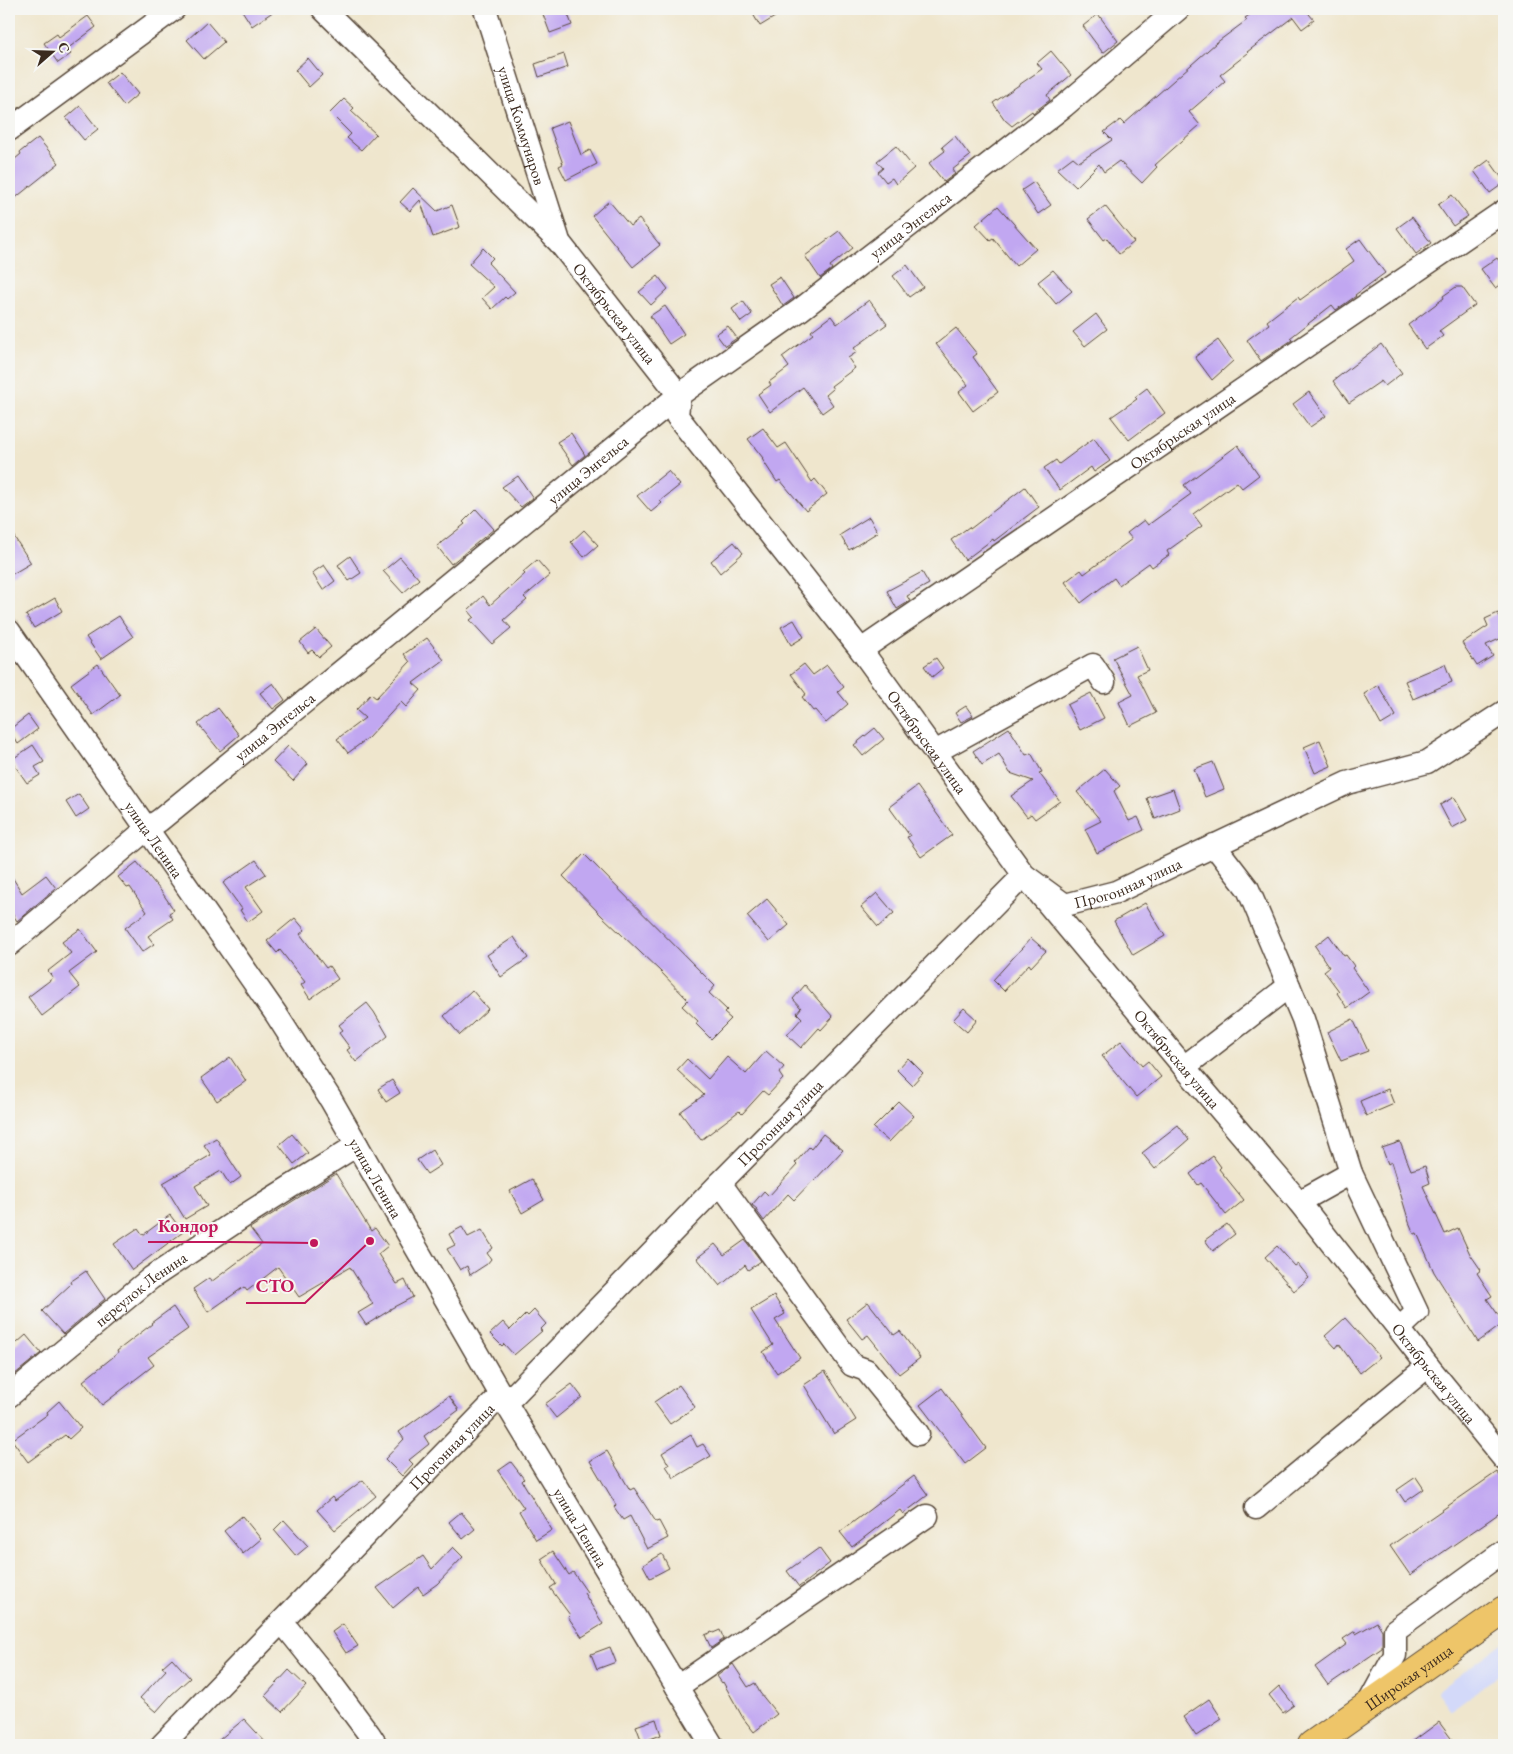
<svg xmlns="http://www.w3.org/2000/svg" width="1513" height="1754" font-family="'EB Garamond',serif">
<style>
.built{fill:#d3d9f9}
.building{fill:#c1a7f1}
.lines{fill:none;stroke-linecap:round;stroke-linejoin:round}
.minor-casing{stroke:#564638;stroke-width:25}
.major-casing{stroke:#564638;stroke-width:30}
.minor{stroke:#fff;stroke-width:22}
.major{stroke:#eec569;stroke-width:28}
.labels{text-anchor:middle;stroke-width:4;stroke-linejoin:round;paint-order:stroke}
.street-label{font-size:16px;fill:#3b2a1e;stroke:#f6f6f2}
.leader{fill:none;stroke:#c2185b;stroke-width:2}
.callout-dot{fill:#c2185b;stroke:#f6f6f2;stroke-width:2}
.callout-label{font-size:18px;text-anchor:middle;font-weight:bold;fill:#c2185b;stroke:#f6f6f2;stroke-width:4;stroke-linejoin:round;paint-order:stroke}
</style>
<rect width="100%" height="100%" fill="#f6f6f2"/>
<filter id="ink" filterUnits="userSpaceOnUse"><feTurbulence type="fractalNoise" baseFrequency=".02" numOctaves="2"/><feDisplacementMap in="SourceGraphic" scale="10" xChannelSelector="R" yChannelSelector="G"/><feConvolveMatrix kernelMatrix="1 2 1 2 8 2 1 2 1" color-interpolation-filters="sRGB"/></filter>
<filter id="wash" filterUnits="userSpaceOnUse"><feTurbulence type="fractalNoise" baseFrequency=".0096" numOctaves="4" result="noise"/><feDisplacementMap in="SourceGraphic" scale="20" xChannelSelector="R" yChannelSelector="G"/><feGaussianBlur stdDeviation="1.12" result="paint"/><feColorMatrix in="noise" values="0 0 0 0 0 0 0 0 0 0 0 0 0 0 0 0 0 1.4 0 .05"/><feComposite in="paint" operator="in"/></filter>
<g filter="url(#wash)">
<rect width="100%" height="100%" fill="#efe6cd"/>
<polygon class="built" points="1504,1642 1504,1671 1451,1710 1437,1691"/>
<g id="blocks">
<g class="building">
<polygon points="241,9 277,9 252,26"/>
<polygon points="541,9 566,9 572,25 550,33"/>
<polygon points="750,9 788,9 760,26"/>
<polygon points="1258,9 1305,9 1314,20 1302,29 1293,17 1247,52 1248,53 1220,75 1225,81 1189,112 1200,125 1155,165 1157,167 1142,183 1119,161 1104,172 1099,164 1076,187 1057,169 1073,157 1079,162 1112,140 1104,132 1120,120 1124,124 1216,43 1247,20 1245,18"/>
<polygon points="1098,14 1118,41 1103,53 1083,26"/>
<polygon points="88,16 96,27 67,49 71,54 58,63 44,43 57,34 59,37"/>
<polygon points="207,22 224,42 204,59 187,40"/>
<polygon points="1051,51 1071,75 1047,95 1050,100 1033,113 1032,111 1012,126 1005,120 993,103 1042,69 1037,63"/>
<polygon points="564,54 568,67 539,77 535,64"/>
<polygon points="308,58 322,75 309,87 295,70"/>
<polygon points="120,72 138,94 124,106 106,83"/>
<polygon points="344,99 354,108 351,111 376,134 361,150 347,138 351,134 330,113"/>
<polygon points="80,106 98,129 84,140 66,118"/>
<polygon points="568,121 581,155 590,150 597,164 566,180 559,166 563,164 550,128"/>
<polygon points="955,136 970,156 952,170 955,174 944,182 929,163 945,151 942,147"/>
<polygon points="38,138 59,163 9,203 9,164 21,154 20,152"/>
<polygon points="896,146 914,168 896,184 892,178 886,182 878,172 883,168 877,161"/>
<polygon points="1489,160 1504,181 1504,183 1490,193 1474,171"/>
<polygon points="1034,182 1051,205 1038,214 1022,190"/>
<polygon points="413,188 437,211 452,205 460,227 433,237 420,200 410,211 400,202"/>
<polygon points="1452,195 1468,216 1453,226 1438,205"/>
<polygon points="609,201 630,226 639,219 660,245 633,267 592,216"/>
<polygon points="998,206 1036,249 1016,266 993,238 990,240 976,225"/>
<polygon points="1105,206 1134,242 1119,254 1107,238 1104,240 1088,219"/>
<polygon points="1412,217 1431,243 1416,254 1397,228"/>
<polygon points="839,231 853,248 830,266 832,269 820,278 805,256"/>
<polygon points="1360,239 1385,273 1355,295 1356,296 1336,310 1332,305 1290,338 1292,340 1261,361 1247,340 1269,324 1267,321 1298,297 1300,300 1354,261 1346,249"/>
<polygon points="483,248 493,258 488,263 515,292 507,299 505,297 492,309 482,298 494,287 469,264"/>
<polygon points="1497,258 1504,268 1504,282 1495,288 1481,269"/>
<polygon points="907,265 923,287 909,297 893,276"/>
<polygon points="1053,270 1072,291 1056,304 1038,282"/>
<polygon points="658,276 668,289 651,305 639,292"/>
<polygon points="780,277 794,298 783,306 769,284"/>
<polygon points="1456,287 1462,287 1475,305 1439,331 1443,336 1425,349 1408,325 1444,298 1443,296"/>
<polygon points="869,300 887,324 854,348 857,352 848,358 855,368 831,386 833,389 826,395 833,405 822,413 803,387 770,412 758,394 771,385 769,382 789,367 782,357 813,334 811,331 831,316 837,324"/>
<polygon points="743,301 752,314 741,322 732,309"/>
<polygon points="665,306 684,334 669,344 650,316"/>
<polygon points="1096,314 1107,329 1085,346 1073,332"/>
<polygon points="728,326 737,338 725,346 716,334"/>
<polygon points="956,328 977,354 973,357 998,392 973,411 959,392 968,385 936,344"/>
<polygon points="1218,340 1233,361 1212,380 1195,357"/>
<polygon points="1381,344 1402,373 1385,386 1381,381 1349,403 1333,381"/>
<polygon points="1147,388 1165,413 1129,440 1111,417 1137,399 1135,397"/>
<polygon points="1309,392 1326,416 1310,427 1293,404"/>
<polygon points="763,428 778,448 786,443 812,482 815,479 827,494 806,511 780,480 777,482 762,459 763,458 748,439"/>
<polygon points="571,433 585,455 573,465 557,442"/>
<polygon points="1094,438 1110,461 1094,472 1091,467 1060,490 1044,468 1056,460 1059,464"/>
<polygon points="1238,445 1259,475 1242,488 1237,482 1193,514 1202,526 1167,551 1169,555 1152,567 1149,563 1119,585 1114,578 1081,603 1065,582 1081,570 1084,574 1132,539 1127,533 1144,520 1148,525 1191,494 1184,485"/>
<polygon points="668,471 680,485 660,501 662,503 651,512 637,496"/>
<polygon points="518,476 533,498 521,507 502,487"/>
<polygon points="1025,487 1039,507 994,541 993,539 965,560 951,540 969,527 970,529"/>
<polygon points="476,509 494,529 451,564 437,546 465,524 463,522"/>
<polygon points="869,517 878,532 849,550 840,535"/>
<polygon points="9,529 31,563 9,576"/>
<polygon points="584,530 598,545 584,557 571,542"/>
<polygon points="734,542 743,553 720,573 711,561"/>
<polygon points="350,556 361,573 349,581 338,565"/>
<polygon points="400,557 419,579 403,593 383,571"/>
<polygon points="537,560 550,575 524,597 527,600 504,620 511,628 492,644 470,620 474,617 468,610 483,596 490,605 525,574 523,572"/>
<polygon points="324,565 335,581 323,590 312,573"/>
<polygon points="922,572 929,584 907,596 910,601 897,609 887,591"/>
<polygon points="55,598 62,611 34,628 26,615"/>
<polygon points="1498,613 1504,627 1504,637 1486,645 1493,656 1477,666 1462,643 1488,626 1485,619"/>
<polygon points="119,616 133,637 101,659 86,637"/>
<polygon points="794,620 804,637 791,645 781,627"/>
<polygon points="316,629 331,647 319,657 312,650 308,653 300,642"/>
<polygon points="427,638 444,660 413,683 421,690 406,707 401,702 368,738 348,753 337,739 365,718 356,710 371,694 376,698 410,662 404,654"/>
<polygon points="1137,646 1148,670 1137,675 1156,713 1130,726 1119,702 1133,695 1113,658"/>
<polygon points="936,658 943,668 932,677 924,666"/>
<polygon points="98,664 120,695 93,715 71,684"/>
<polygon points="804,664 813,675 827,665 844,687 838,692 848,704 826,723 815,710 813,711 802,697 806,694 791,674"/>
<polygon points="1445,664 1452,682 1413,699 1405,681"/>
<polygon points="273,683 285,700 273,709 260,693"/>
<polygon points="1378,685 1396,716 1381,725 1364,694"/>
<polygon points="1091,693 1104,718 1080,730 1067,705"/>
<polygon points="966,706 973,716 961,722 955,713"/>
<polygon points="218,708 239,735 220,751 198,724"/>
<polygon points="28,715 38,729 18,744 9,730"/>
<polygon points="875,728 884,739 863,756 854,745"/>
<polygon points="1009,728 1026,755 1031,753 1042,772 1039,773 1060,801 1035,819 1031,814 1027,817 1011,796 1033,781 1010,773 999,754 982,765 973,751"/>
<polygon points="1320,740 1331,766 1315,773 1304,747"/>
<polygon points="33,745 44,762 35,767 40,775 27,783 11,760"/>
<polygon points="288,746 308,764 293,781 273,762"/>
<polygon points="1213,762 1224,789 1205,797 1194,769"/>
<polygon points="1105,769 1120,786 1114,791 1129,821 1138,817 1144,830 1097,853 1085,829 1101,821 1077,792"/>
<polygon points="917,786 952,835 921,857 907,837 910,836 889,807"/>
<polygon points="1173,789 1180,809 1155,819 1147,798"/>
<polygon points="79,794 89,809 76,818 66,802"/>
<polygon points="1454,797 1467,820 1452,828 1440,805"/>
<polygon points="584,854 715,986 709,993 727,1010 724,1013 731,1019 711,1039 696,1024 698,1021 682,1006 688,1000 660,971 602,916 563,876"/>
<polygon points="256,860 266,874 246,887 263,911 248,922 240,910 242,909 223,883"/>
<polygon points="137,862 161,891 174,910 169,913 173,919 148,936 154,944 142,952 125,928 147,912 130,887 127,888 118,877"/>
<polygon points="9,872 22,893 46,875 56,888 17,921 9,909"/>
<polygon points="877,893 894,913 878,927 861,907"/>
<polygon points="767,899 789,925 769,942 747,916"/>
<polygon points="1145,903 1165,936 1133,955 1114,921"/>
<polygon points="295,918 305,930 300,934 326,968 329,966 338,979 310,999 301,985 305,982 280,950 277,953 267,941"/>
<polygon points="80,929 97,952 69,973 80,987 42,1016 28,997 53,978 48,971 71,953 62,942"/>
<polygon points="1329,935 1344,956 1346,955 1354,966 1352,968 1369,992 1347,1008 1337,993 1339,991 1324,971 1329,967 1315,946"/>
<polygon points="514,937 528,958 501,977 487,955"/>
<polygon points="1031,938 1046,951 1031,967 1029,964 1004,991 993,980"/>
<polygon points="805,985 833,1017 821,1030 819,1028 801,1048 787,1035 802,1018 797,1013 801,1008 793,999"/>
<polygon points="472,990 488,1009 460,1035 444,1016"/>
<polygon points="367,1003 374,1012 388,1036 356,1062 347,1050 350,1048 339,1033 343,1030 339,1025"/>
<polygon points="964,1008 977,1020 967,1032 953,1020"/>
<polygon points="1353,1019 1368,1051 1341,1061 1327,1032"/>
<polygon points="1121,1041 1142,1066 1148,1061 1161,1077 1136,1097 1102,1056"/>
<polygon points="766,1051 784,1067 779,1073 783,1079 768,1095 763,1091 742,1114 739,1111 701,1140 680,1112 704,1095 677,1070 687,1059 708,1079 727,1057 746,1074"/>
<polygon points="230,1057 246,1081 217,1101 201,1078"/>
<polygon points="908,1058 923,1073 912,1085 897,1070"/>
<polygon points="392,1080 400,1093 386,1102 378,1089"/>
<polygon points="1388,1089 1394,1104 1366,1116 1360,1101"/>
<polygon points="899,1102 914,1116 889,1142 873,1128"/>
<polygon points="1178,1125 1189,1140 1155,1169 1142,1153"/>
<polygon points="292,1134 308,1153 294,1164 279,1145"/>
<polygon points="823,1134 843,1150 814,1181 813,1180 794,1200 788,1194 764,1221 756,1210 757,1209 752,1205 764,1191 769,1196 797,1165 795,1163 809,1147 811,1149"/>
<polygon points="216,1138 241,1177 230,1185 221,1171 195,1186 207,1206 185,1219 163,1183 211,1155 204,1145"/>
<polygon points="1400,1142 1411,1170 1425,1166 1430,1183 1423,1186 1445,1234 1458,1228 1470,1254 1481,1270 1477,1273 1492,1296 1487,1299 1504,1323 1478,1342 1434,1272 1417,1233 1414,1234 1409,1222 1391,1162 1388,1164 1382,1148"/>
<polygon points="432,1150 441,1165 427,1174 417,1160"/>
<polygon points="1213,1156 1221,1167 1219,1169 1244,1200 1226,1215 1201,1183 1198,1185 1190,1174"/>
<polygon points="336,1174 371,1231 375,1228 388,1246 378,1254 397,1284 405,1280 413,1297 390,1309 390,1310 366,1325 358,1313 373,1304 350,1267 299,1297 278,1267 247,1291 244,1287 208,1312 193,1289 209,1278 211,1282 262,1244 250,1228"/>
<polygon points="532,1179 544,1200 522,1213 510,1191"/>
<polygon points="170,1215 183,1232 132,1270 114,1244 138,1228 143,1235"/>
<polygon points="1227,1224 1235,1234 1213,1251 1205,1240"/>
<polygon points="462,1227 468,1237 482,1230 493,1248 487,1253 491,1259 487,1264 470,1275 467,1266 460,1270 447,1249 455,1245 449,1234"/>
<polygon points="745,1240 761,1261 748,1270 745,1265 720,1286 697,1258 715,1244 724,1255"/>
<polygon points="1277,1246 1295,1266 1298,1264 1309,1278 1294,1291 1265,1257"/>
<polygon points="86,1271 105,1299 63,1334 42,1311 71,1284 70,1282"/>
<polygon points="774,1296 785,1314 775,1320 800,1358 777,1373 763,1352 773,1345 751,1310"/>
<polygon points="868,1302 894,1335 900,1331 920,1358 899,1374 868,1335 862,1339 846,1319"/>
<polygon points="173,1307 188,1329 148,1357 154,1365 102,1405 83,1381 118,1353 117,1351 152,1324 151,1323"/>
<polygon points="534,1310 546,1324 540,1330 542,1331 514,1355 504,1344 502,1346 490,1334 503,1322 510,1330 526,1314 528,1316"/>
<polygon points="1345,1318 1380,1357 1360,1373 1339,1344 1336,1348 1325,1336"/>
<polygon points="26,1335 41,1353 9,1379 9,1350"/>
<polygon points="825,1371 856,1420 834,1434 804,1385"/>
<polygon points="572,1384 582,1397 556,1418 545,1404"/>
<polygon points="679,1385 695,1407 670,1424 654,1402"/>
<polygon points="942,1388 986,1448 965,1464 920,1405"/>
<polygon points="449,1396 459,1410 424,1436 429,1444 409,1460 413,1464 402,1476 385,1459 404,1439 399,1432"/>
<polygon points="59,1401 81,1428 69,1439 65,1435 28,1462 12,1440 48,1414 47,1412"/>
<polygon points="691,1435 697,1447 703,1444 711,1456 674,1478 666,1466 669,1465 662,1453"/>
<polygon points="607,1451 630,1490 634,1488 656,1522 659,1521 668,1538 647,1549 630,1516 623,1520 614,1507 616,1505 590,1461"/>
<polygon points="511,1462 524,1479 522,1481 552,1530 536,1540 519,1511 524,1508 498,1471"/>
<polygon points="1497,1472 1504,1481 1504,1510 1410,1575 1390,1546"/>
<polygon points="914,1476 928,1495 903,1514 900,1510 852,1547 840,1532"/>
<polygon points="1416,1477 1424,1489 1405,1502 1397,1490"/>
<polygon points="363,1480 376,1496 335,1530 317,1510 332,1497 335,1501"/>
<polygon points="461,1512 475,1529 463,1539 449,1522"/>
<polygon points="242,1516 261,1539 243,1554 224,1531"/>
<polygon points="284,1520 308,1546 296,1556 274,1530"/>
<polygon points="453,1547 463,1557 437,1584 423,1594 418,1587 393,1608 377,1588 423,1556 432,1569"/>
<polygon points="819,1548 830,1563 799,1587 787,1571"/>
<polygon points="553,1551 569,1575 573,1572 587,1592 584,1593 603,1624 582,1637 568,1617 570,1615 550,1588 556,1584 541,1559"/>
<polygon points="662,1554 669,1568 650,1578 643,1565"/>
<polygon points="1377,1622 1382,1630 1382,1648 1328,1685 1315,1667 1347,1644 1343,1639 1355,1631 1356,1634"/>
<polygon points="343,1624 358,1646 346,1653 332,1632"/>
<polygon points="720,1630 724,1639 711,1648 705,1635 712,1632 713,1633"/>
<polygon points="610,1647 616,1662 597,1669 591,1654"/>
<polygon points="172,1658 190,1678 171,1695 156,1712 140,1698 166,1670 162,1667"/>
<polygon points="733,1664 748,1687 755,1683 760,1693 777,1714 754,1732 743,1718 723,1682 722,1683 717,1676"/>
<polygon points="289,1670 306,1686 282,1712 265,1696"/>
<polygon points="1279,1686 1294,1705 1283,1713 1269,1695"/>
<polygon points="1209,1699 1222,1719 1196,1736 1183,1717"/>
<polygon points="244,1719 268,1745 213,1745"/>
<polygon points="656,1719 661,1735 642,1742 636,1726"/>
<polygon points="1439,1722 1456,1745 1408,1745"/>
</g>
</g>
</g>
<g filter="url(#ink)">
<use href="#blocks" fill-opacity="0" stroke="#564638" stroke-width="1"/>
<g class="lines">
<defs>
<g id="minor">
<path id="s1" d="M323 9 559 242 679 395 677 416 861 650 1024 875 1184 1067 1299 1202 1428 1366 1504 1459"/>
<path id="s2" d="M485 9 558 238"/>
<polyline points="9,130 174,9"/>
<path id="s3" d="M9 631 276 1014 331 1100 501 1395 712 1745"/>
<path id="s4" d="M861 650 1504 211"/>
<polyline points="935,752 1093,665 1104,682"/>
<polyline points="1214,845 1248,889 1303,1019 1351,1173 1299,1202"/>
<path id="s5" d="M9 945 148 828 160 820 679 395 800 310 1064 106 1178 9"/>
<polyline points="1184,1067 1289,986"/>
<polyline points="1351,1173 1417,1312 1399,1329"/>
<polyline points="720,1183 852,1365 866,1370 918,1434"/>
<path id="s6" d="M9 1396 151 1278 247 1214 357 1145"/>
<polyline points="1256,1508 1428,1366"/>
<polyline points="282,1622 328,1679 369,1734 376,1745"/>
<polyline points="677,1687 927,1516"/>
<polyline points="1367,1706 1395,1655 1395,1630 1504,1551"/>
<path id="s7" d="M162 1745 501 1395H514L720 1183 1024 875 1065 905 1116 892 1347 783 1427 762 1504 712"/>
</g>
<g id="major">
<path id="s8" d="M1312 1745 1504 1610"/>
</g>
</defs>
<use href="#minor" class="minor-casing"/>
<use href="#major" class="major-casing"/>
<use href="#minor" class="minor"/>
<use href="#major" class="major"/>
</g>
</g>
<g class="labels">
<g class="street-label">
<text dy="6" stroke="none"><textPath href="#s2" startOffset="122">улица Коммунаров</textPath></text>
<text dy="6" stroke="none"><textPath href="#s5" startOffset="1154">улица Энгельса</textPath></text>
<text dy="6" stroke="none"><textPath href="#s1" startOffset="422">Октябрьская улица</textPath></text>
<text dy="6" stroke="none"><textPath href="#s4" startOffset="389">Октябрьская улица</textPath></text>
<text dy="6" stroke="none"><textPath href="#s5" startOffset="749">улица Энгельса</textPath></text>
<text dy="6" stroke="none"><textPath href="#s5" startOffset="344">улица Энгельса</textPath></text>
<text dy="6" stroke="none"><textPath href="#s1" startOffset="958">Октябрьская улица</textPath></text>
<text dy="6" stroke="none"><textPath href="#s3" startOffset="254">улица Ленина</textPath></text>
<text dy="6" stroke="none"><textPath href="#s7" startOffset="1346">Прогонная улица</textPath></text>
<text dy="6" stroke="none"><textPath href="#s1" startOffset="1362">Октябрьская улица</textPath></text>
<text dy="6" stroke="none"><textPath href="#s7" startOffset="881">Прогонная улица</textPath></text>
<text dy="6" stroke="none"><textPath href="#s3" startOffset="659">улица Ленина</textPath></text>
<text dy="6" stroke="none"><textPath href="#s6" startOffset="170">переулок Ленина</textPath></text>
<text dy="6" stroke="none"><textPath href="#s1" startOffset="1768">Октябрьская улица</textPath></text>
<text dy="6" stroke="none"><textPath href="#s7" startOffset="416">Прогонная улица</textPath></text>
<text dy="6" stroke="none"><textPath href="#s3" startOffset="1064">улица Ленина</textPath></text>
<text dy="6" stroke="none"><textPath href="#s8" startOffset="118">Широкая улица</textPath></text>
</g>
</g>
<path class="leader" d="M314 1243L228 1242H148M370 1241L305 1303H246"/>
<g class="callout-dot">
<circle cx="314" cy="1243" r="5"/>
<circle cx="370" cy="1241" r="5"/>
</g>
<g class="callout-label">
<text x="188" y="1232">Кондор</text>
<text x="275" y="1292">СТО</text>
</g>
<rect width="1513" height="1754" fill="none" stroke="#f6f6f2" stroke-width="30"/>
<g transform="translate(52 52) rotate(70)" stroke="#f6f6f2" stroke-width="4" paint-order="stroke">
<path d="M0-4L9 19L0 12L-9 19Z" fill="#3b2a1e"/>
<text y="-8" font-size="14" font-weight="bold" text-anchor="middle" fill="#3b2a1e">С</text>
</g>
</svg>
